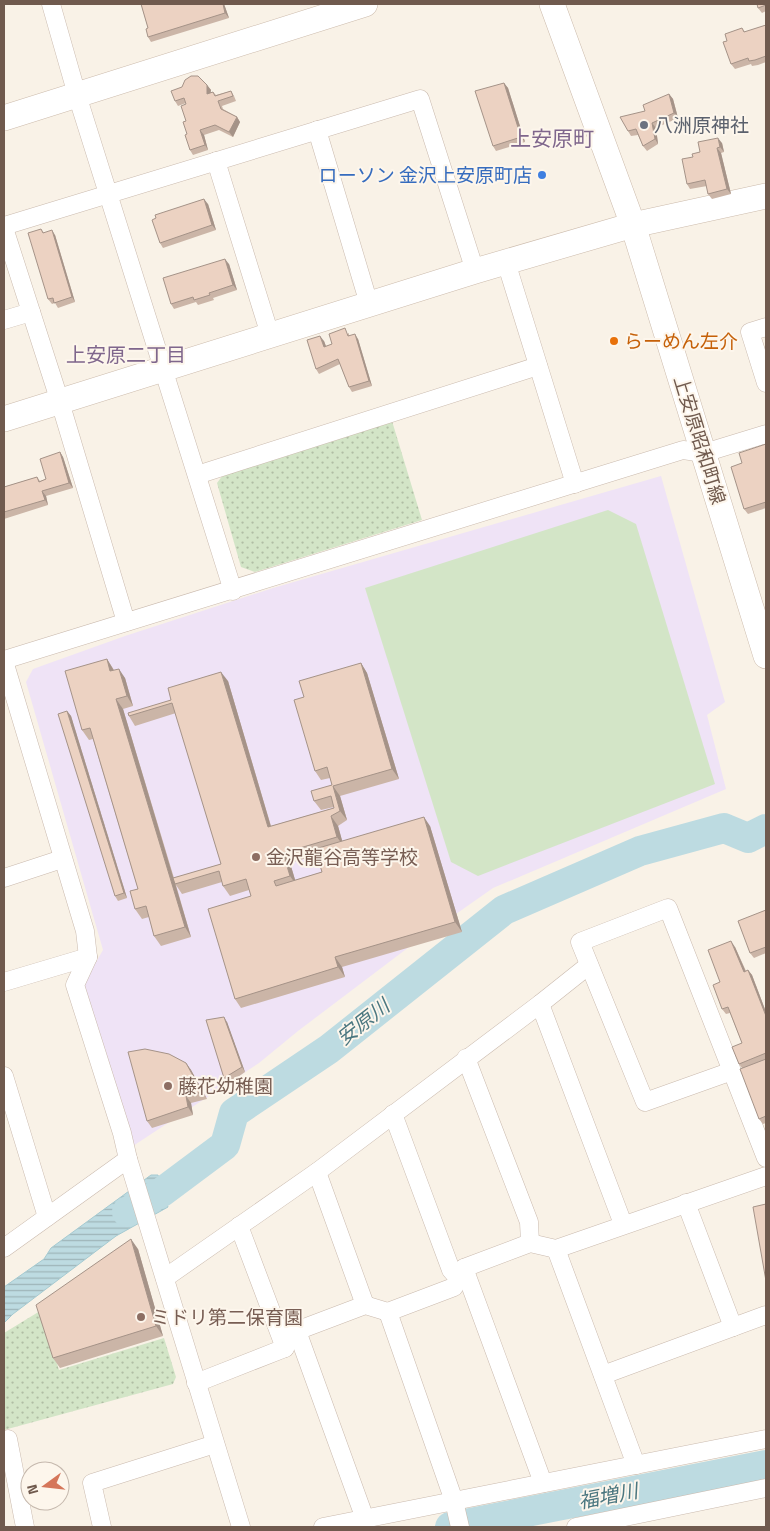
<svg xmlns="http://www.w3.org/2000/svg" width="770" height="1531" font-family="'Titillium Web','Noto Sans JP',sans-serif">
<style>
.education{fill:#efe3f6}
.green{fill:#d3e5c7}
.park{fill:url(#park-dots)}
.water{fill:url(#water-rules);stroke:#a5cad1}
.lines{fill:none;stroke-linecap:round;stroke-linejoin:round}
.river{stroke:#bddbe1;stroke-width:30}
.street-casing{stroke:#cabaae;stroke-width:19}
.secondary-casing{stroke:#ccbbac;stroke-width:26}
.street{stroke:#fff;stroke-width:18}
.secondary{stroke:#fff;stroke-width:25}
.wall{fill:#cbb5a7;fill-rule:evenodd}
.shaded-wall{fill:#a59388}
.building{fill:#ecd2c2;stroke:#a59388}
.worship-dot{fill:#6b7280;stroke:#fdf6ec;stroke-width:2}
.shop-dot{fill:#3f7fe0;stroke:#fdf6ec;stroke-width:2}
.food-dot{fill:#e8710a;stroke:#fdf6ec;stroke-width:2}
.education-dot{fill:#8d6e63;stroke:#fdf6ec;stroke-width:2}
.labels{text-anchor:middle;stroke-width:4;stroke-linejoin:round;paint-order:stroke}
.worship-label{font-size:19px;fill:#5b616d;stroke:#fdf6ec;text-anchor:start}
.shop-label{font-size:19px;fill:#366cbe;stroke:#fdf6ec;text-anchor:end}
.food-label{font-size:19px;fill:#c56008;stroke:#fdf6ec;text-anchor:start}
.street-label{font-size:19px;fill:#705a4e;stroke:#fdf6ec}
.education-label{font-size:19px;fill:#785e54;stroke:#fdf6ec;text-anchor:start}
.neighbourhood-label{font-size:20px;fill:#7f668c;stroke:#fdf6ec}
.water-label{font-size:20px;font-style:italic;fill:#4b7780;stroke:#fdf6ec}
.quarter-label{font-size:21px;fill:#7f668c;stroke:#fdf6ec}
</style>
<defs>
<pattern id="park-dots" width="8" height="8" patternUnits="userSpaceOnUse" patternTransform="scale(1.25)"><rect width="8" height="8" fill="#d3e5c7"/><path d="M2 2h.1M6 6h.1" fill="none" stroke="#b0bda4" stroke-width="1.8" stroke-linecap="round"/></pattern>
<pattern id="water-rules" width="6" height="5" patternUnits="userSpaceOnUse" patternTransform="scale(1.25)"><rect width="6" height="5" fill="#bddbe1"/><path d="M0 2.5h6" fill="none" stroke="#9eb5b9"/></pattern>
</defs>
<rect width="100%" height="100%" fill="#f9f2e7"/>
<polygon class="education" points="661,476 725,702 707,715 726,789 493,888 409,947 298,1031 259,1063 133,1146 83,985 103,950 26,682 33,669 125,636 273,588"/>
<polygon class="green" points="608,510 636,524 715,784 478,876 451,862 365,588"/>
<g class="park">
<polygon points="392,421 422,520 255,572 241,567 217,483 223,475"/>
<polygon points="40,1311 59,1370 164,1338 176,1377 173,1384 4,1430 4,1333"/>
</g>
<polygon class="water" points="151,1175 158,1175 168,1207 116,1236 13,1314 4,1323 4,1287 44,1259 51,1248"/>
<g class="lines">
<g class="river">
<polyline points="127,1212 162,1192 225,1145 234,1113 329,1049 504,910 640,851 724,828 748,838 766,829"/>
<polyline points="450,1527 766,1465"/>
</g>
<defs>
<g id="street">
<polyline points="51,4 77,95 233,591"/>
<polyline points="317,130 369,304"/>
<polyline points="216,161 270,335"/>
<polyline points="4,226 420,99 475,271"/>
<polyline points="4,228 60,402 126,622"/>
<polyline points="506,262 575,484"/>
<polyline points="4,320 31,312"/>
<polyline points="766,327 750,332 766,383"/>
<polyline points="197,475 538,366"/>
<polyline points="4,660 683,450 704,453 766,434"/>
<polyline points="4,661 85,931 88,957 75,985 122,1133 128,1159 4,1248"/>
<polyline points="4,878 62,859"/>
<polyline points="4,982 88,957"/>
<polyline points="540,1004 589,965"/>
<polyline points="466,1058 529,1222 530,1243"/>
<polyline points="732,1071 645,1102 580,942 668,908 766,1158"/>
<polyline points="4,1076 47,1217"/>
<polyline points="393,1114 451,1270 458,1278"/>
<polyline points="128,1159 241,1527"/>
<polyline points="317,1172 365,1305"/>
<polyline points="686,1203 733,1327"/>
<polyline points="239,1226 285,1348"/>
<polyline points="556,1249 636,1465"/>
<polyline points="464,1268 543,1483"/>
<polyline points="165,1278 317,1172 540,1004 623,1224"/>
<polyline points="388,1312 454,1501 460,1527"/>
<polyline points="297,1331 365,1519"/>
<polyline points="603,1375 766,1315"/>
<polyline points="196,1383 285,1348 291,1333 365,1305 388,1312 454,1287 464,1268 530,1243 556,1249 766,1176"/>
<polyline points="8,1439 25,1527"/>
<polyline points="102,1527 92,1483 215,1444"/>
<polyline points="323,1527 766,1439"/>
<polyline points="576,1527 766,1488"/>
</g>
<g id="secondary">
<polyline points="552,4 633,225 766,196"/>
<polyline points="4,118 365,4"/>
<polyline points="4,419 475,271 633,225 766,656"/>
</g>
</defs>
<use href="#street" class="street-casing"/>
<use href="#secondary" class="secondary-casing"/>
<use href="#street" class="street"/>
<use href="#secondary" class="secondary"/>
</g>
<g class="wall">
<polygon points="141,4 224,4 229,18 151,42 148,37 148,28"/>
<polygon points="766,4 766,11 762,13 758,8"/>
<polygon points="766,25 766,62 758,65 752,66 751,64 735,69 731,64 727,41 742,28 745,32"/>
<polygon points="504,83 508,88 525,142 496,151 493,146"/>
<polygon points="207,85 211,90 210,92 213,92 216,95 231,91 234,96 236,101 222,106 223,109 237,117 240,122 233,137 219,130 204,135 208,150 193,155 190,150 187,134 186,121 186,103 178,106 175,101"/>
<polygon points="669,94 673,99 678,118 656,128 658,144 647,151 643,146 638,135 631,136 628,131 645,111"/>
<polygon points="722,143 724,152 721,153 731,194 712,199 708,194 707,186 690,189 687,184 693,157 700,152"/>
<polygon points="208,204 216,230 163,248 160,243"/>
<polygon points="41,229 44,233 55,235 75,302 58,308 55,303 52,304 48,299"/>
<polygon points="229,264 237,290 213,298 214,300 198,305 196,302 174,309 171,304"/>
<polygon points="349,333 349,335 358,339 372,386 352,392 349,387 340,364 319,374 316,369 324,341 326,346 332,344"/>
<polygon points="766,444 766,508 748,514 744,509 742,463"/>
<polygon points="60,452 63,457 73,488 46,496 48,505 4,519 4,487 37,477 40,481 46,479"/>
<path d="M107 659 114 670 125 678 133 706 123 709 174 878 221 864 176 713 135 726 129 716 171 700 228 681 271 826 334 808V807L321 810 314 801 332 785 330 778 321 780 315 771 304 697 361 663 367 673 399 779 340 796 347 820 338 826 342 841 430 826 462 932 342 967 345 977 241 1008 235 999 251 896 249 890 230 896 223 886 222 882 182 894 176 885 191 937 161 946 154 936 149 917 142 919 135 909 138 889 93 739 89 740 82 730ZM317 855 322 872 295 880 290 863Z"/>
<polygon points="67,711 71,716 127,898 118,901 115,896"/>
<polygon points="766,910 766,953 754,958 750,953"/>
<polygon points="735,947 746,971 748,970 752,975 766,1012 766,1123 763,1124 759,1119 742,1068 739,1064 742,1043 730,1013 726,1014 722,1009 720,982"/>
<polygon points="227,1022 245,1072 228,1084 224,1078"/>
<polygon points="186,1063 191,1070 207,1099 191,1103 193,1115 152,1128 147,1121"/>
<polygon points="138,1249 163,1336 60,1368 53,1358"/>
</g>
<g class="shaded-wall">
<polygon points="223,4 224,4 229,18 225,13"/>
<polygon points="504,83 508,88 525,142 521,137"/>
<polygon points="207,85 211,90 210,99 207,94"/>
<polygon points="669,94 673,99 678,118 674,113"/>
<polygon points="237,117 240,122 233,137 229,132"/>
<polygon points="652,123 656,128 658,144 655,139"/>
<polygon points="200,130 204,135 208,150 205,145"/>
<polygon points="718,138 722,143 724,152 720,147"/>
<polygon points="717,148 721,153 731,194 727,189"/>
<polygon points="204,199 208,204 216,230 212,225"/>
<polygon points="52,230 55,235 75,302 72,297"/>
<polygon points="225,259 229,264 237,290 233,285"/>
<polygon points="355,334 358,339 372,386 369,381"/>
<polygon points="320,336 324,341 328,352 324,347"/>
<polygon points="60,452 63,457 73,488 69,483"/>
<polygon points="42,491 46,496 48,505 45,500"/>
<polygon points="107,659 113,669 117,681 110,671"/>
<polygon points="361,663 367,673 399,779 392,769"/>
<polygon points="119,669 125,678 133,706 127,696"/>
<polygon points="221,672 228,681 274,837 268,827"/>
<polygon points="116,699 123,709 191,937 185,927"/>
<polygon points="67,711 71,716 127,898 124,893"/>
<polygon points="333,786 340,796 347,820 340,811"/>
<polygon points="331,816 338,826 344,847 337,837"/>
<polygon points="424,817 430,826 462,932 455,922"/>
<polygon points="283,853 290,863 297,886 290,876"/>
<polygon points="731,941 735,947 748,977 744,972"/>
<polygon points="335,957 342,967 345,977 338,967"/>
<polygon points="748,970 752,975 766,1012 766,1016"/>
<polygon points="224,1017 227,1022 245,1072 242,1067"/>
<polygon points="186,1063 191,1070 207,1099 202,1092"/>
<polygon points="186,1096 191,1103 193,1115 188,1107"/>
<polygon points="131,1239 138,1249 163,1336 156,1326"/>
</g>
<g class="building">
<polygon points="141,4 223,4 225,13 148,37 146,29 148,28"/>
<polygon points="757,4 766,4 766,5 758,8"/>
<polygon points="766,25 766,56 755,60 749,61 748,58 731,64 723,42 727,41 725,34 742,28 744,32"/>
<polygon points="191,76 198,76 207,85 207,94 213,92 215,96 231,91 233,96 218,101 221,109 237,117 229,132 215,125 200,130 205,145 190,150 185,135 187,134 183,122 186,121 181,106 186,104 184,98 175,101 171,91 182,87 185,80"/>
<polygon points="504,83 521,137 493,146 475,91"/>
<polygon points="669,94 674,113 652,123 655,139 643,146 636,129 628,131 620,117 645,111 643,105"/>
<polygon points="718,138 720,147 717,148 727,189 708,194 705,180 687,184 682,159 693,157 692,154 700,152 698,142"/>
<polygon points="204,199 212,225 160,243 152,220 156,218 155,215"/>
<polygon points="41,229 43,233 52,230 72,297 54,303 53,298 48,299 28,233"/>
<polygon points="225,259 233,285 209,293 210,295 194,300 193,297 171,304 163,278"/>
<polygon points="345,328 348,336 355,334 369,381 349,387 338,359 316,369 307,340 320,336 324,347 332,344 329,334"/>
<polygon points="766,444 766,502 744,509 731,467 742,463 739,453"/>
<polygon points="60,452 69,483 42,491 45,500 4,512 4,487 37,477 39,482 46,479 40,459"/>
<polygon points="107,659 110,671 119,669 127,696 116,699 185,927 154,936 146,906 135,909 130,891 138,889 90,728 82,730 65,671"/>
<polygon points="361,663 392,769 333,786 340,811 331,816 337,837 283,853 290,876 274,881 276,886 322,872 315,849 424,817 455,922 335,957 338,967 235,999 208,909 251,896 246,879 223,886 219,871 175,884 173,878 221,864 172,703 129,716 128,713 171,700 168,688 221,672 268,827 334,808 331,796 314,801 311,791 332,785 327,767 315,771 294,700 304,697 299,681"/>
<polygon points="67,711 124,893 115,896 58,714"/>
<polygon points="766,910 766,947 750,953 738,921"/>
<polygon points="731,941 744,972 748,970 766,1016 766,1053 739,1064 732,1047 742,1043 728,1007 722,1009 713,985 720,982 708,950"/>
<polygon points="224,1017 242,1067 224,1078 206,1020"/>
<polygon points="145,1049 169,1054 186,1063 202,1092 186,1096 188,1107 147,1121 128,1052"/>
<polygon points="766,1059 766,1116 759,1119 740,1069"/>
<polygon points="766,1204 766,1281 753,1207"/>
<polygon points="131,1239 156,1326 53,1358 36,1305"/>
</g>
<circle class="worship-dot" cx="644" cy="125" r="5"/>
<circle class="shop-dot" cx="542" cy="175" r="5"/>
<circle class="food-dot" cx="614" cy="341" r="5"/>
<g class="education-dot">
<circle cx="256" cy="857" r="5"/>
<circle cx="168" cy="1086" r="5"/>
<circle cx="141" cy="1317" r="5"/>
</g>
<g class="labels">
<g class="worship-label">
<text x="654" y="132">八洲原神社</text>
</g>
<g class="shop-label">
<text x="532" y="182">ローソン 金沢上安原町店</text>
</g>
<g class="food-label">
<text x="624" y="348">らーめん左介</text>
</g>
<g class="street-label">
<text transform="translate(700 440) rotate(73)" y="7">上安原昭和町線</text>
</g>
<g class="education-label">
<text x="266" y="864">金沢龍谷高等学校</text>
<text x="178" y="1093">藤花幼稚園</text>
<text x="151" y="1324">ミドリ第二保育園</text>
</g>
<g class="neighbourhood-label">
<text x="126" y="362">上安原二丁目</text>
</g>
<g class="water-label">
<text transform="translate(363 1022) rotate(-38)" y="7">安原川</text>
<text transform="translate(608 1496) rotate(-11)" y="7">福増川</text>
</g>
<g class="quarter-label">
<text x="552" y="146">上安原町</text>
</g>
</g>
<rect width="770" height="1531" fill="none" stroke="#705a4e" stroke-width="10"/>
<g transform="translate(45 1486) rotate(255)"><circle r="24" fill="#fdf6ec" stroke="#c5b8ad"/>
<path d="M0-4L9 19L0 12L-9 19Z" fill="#d5765a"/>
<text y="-8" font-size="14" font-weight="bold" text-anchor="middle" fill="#705a4e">N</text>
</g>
</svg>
